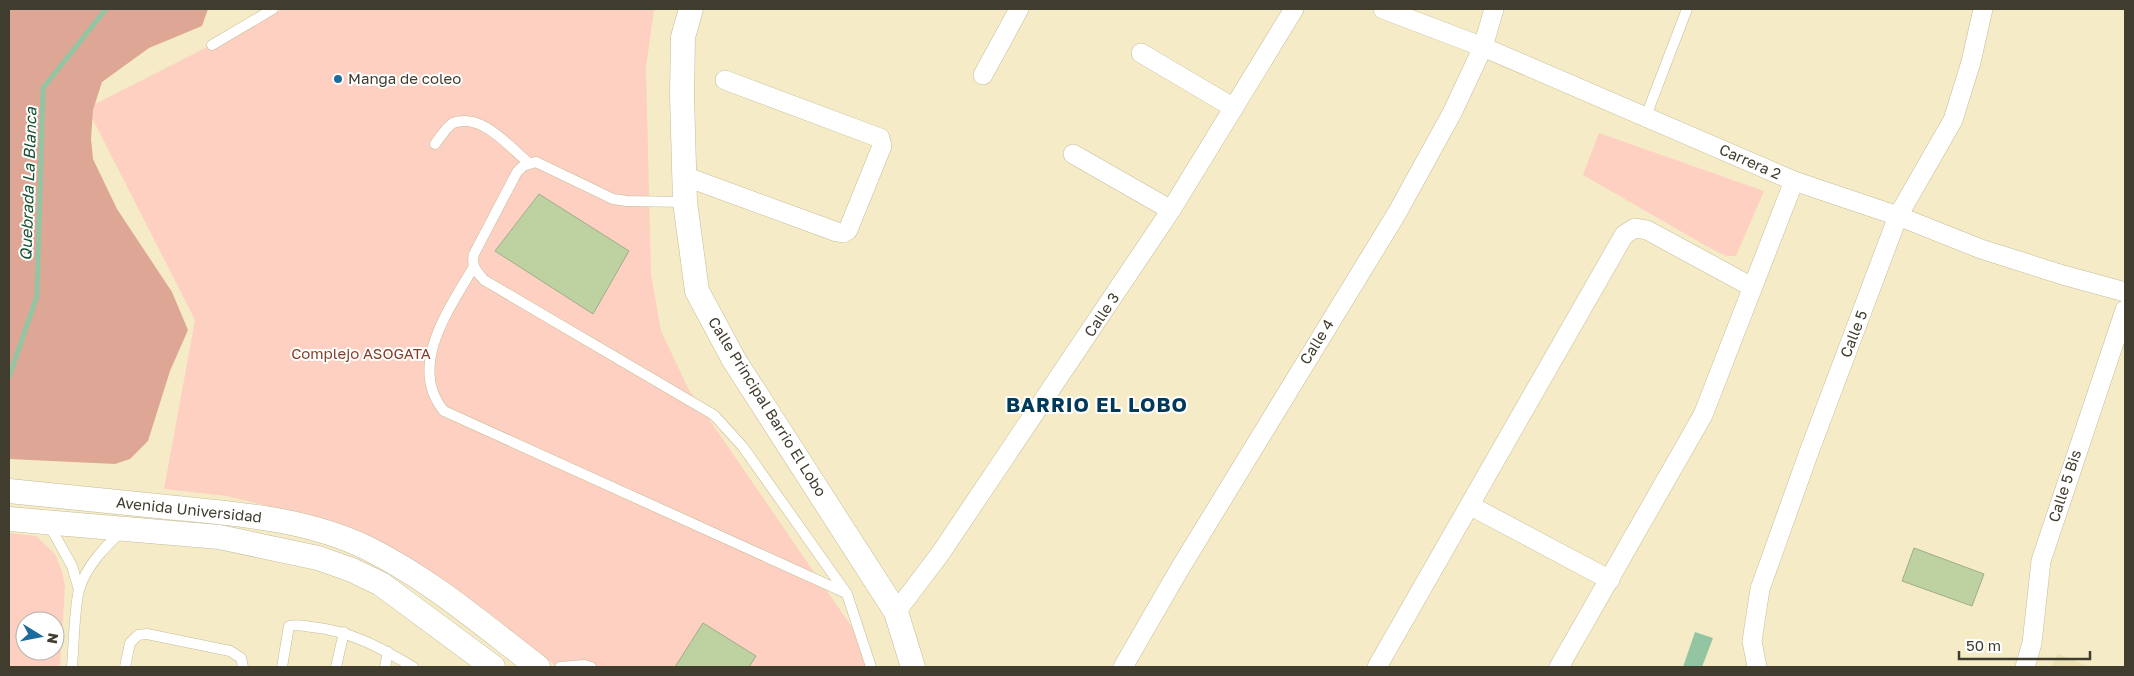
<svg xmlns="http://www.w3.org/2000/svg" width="2134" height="676" font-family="'Golos Text',sans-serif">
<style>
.built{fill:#ebe1b4}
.green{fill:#fdd0c2;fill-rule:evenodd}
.forest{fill:#dea795}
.water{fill:#94c5a3}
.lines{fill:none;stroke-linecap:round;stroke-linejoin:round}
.stream{stroke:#94c5a3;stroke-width:5}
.building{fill:#bed2a1;stroke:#9eac8a}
.service-casing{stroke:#c4bc98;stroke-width:11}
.minor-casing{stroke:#c4bc98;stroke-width:20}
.tertiary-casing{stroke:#c4bc98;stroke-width:25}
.service{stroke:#fff;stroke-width:10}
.minor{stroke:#fff;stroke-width:19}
.tertiary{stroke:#fff;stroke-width:24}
.poi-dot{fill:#1d6c9e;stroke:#fff;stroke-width:2}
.labels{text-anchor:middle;stroke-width:4;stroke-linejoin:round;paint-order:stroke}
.poi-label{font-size:15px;fill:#403c2e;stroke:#fff;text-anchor:start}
.street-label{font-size:15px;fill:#403c2e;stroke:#fff}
.park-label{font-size:15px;fill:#833f28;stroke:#fff}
.water-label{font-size:16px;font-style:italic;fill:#175030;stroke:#fff}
.district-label{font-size:20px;font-weight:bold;letter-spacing:1px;fill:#00395a;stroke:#fff}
</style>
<rect width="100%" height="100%" fill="#f5ecc7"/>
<polygon class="built" points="2058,654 2090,667 2051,667"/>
<g class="green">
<path d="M282 9H654L646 68 651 274 661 331 689 390 858 636 872 667H749L755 656 703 623 675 667H557L475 603 405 558 315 518 227 496 164 489 195 320 87 108ZM539 194 628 251 593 314 495 251Z"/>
<polygon points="1599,133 1764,191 1736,256 1726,256 1708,247 1583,175"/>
<path d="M9 533 36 536 55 554 62 571 65 586 60 667H9ZM25 621H55V651H25Z"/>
</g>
<polygon class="forest" points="9,9 208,9 202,26 149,48 102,82 93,110 91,139 93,159 117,209 172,292 188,330 170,371 148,441 130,459 115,464 9,459"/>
<polygon class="water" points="1695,632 1713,638 1702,667 1683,667"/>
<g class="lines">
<polyline class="stream" points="9,377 37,296 43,88 106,9"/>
</g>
<g class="building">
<polygon points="539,194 629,251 593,314 495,251"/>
<polygon points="1914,548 1984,574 1972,606 1902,581"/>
<polygon points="703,623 756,656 749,667 675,667"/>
</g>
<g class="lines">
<defs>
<g id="service">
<polyline points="212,45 273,9"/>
<polyline points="1646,116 1687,9"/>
<path d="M435 144C440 138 447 126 453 123 482 112 509 147 529 163"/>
<path d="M685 202 627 201 613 199 536 162 523 166 517 172 474 254C471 266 476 271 484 280L714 415 743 447 847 594 871 667"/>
<path d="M473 268C449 309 407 367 444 411L846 593"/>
<polyline points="48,523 72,566 79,590"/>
<path d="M72 667C74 645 74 610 79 590 86 566 105 547 122 531"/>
<polyline points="125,667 130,643 138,635 147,634 230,651 241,658 243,667"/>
<path d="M282 667 289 626C297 624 304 626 312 627 351 631 381 648 413 667"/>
<polyline points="336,667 344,632"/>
<polyline points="385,667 388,652"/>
<polyline points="560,667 584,665 591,667"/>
</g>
<g id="minor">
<polyline points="1383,9 1483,47 1794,181 1898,216 1981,249 2063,275 2125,292"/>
<polyline points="1141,53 1234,108"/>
<polyline points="983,75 1019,9"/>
<polyline points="1073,154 1171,210"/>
<polyline points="684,176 837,232 843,233 848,230 882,146 880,138 725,80"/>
<polyline points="1471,506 1610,580"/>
<polyline points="896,612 940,554 1171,210 1294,9"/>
<polyline points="1123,667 1179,570 1397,213 1452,113 1483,47 1494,9"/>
<polyline points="1377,667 1624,235 1635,228 1647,230 1752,287"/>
<polyline points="1559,667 1703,415 1794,181"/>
<polyline points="1757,667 1752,641 1760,589 1809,452 1898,216 1953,120 1971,62 1983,9"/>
<polyline points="2025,667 2032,643 2041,561 2125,310"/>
</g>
<g id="tertiary">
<polyline points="691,9 683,37 682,95 685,202 697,291 734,360 896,612 913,667"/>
<path d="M9 491C62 496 114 502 167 507 235 514 305 518 367 548 430 579 483 625 538 667"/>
<polyline points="9,519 219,537 318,558 352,570 381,584 493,667"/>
</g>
</defs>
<use href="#service" class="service-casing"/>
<use href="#minor" class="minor-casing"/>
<use href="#tertiary" class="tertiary-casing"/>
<use href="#service" class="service"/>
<use href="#minor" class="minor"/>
<use href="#tertiary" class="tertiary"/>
</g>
<circle class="poi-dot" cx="338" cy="79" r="5"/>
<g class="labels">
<g class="poi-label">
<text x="348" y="84">Manga de coleo</text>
</g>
<g class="street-label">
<text transform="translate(1750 162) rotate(24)" y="5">Carrera 2</text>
<text transform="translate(1102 315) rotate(-56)" y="5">Calle 3</text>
<text transform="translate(1854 334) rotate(-69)" y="5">Calle 5</text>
<text transform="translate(1317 342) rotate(-58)" y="5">Calle 4</text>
<text transform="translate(767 407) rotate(58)" y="5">Calle Principal Barrio El Lobo</text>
<text transform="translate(2065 486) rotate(-72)" y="5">Calle 5 Bis</text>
<text transform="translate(189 510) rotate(6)" y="5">Avenida Universidad</text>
</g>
<g class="park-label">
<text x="361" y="359">Complejo ASOGATA</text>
</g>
<g class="water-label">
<text transform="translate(28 184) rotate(-88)" y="6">Quebrada La Blanca</text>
</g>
<g class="district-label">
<text x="1097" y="412">BARRIO EL LOBO</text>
</g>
</g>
<rect width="2134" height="676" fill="none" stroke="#403c2e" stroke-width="20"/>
<g transform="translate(40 636) rotate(100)"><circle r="24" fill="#ffffff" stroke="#b3b1ab"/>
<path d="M0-4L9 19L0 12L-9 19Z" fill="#1d6c9e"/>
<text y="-8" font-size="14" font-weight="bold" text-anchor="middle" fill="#403c2e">N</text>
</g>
<path d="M1959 651v8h131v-8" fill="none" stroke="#403c2e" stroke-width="2.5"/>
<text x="1966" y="651" font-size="15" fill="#403c2e" stroke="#ffffff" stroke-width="4" paint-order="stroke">50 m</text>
</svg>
